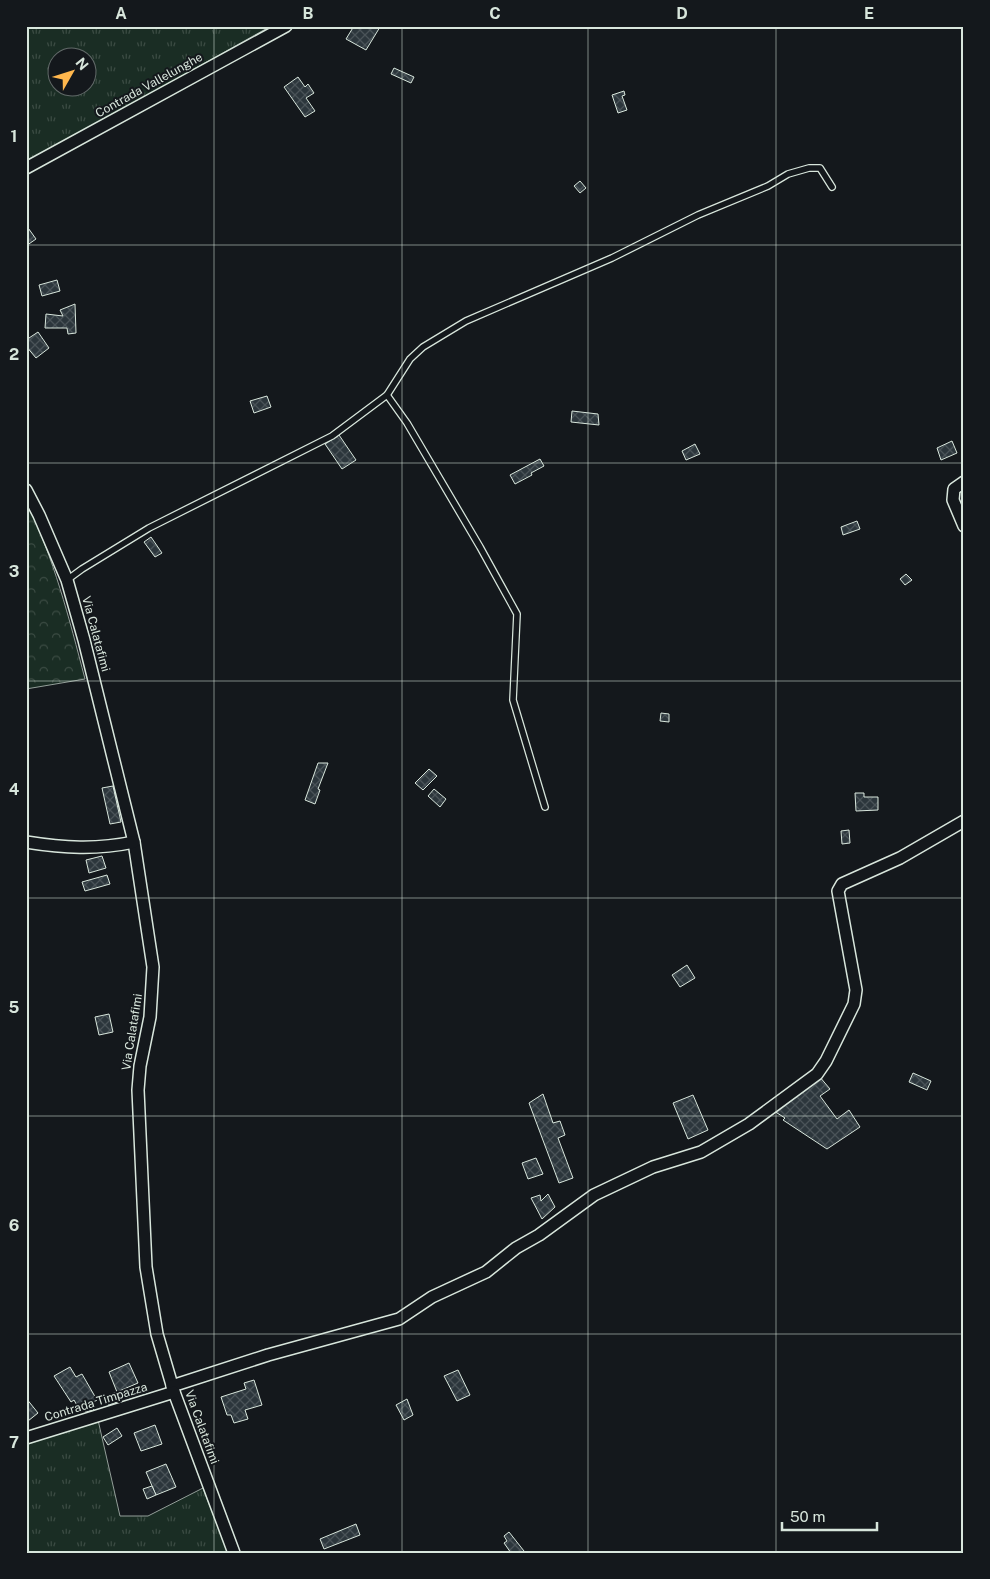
<svg xmlns="http://www.w3.org/2000/svg" width="990" height="1579" font-family="'Public Sans',sans-serif">
<style>
.grass{fill:url(#grass-tufts);stroke:#939e99;fill-rule:evenodd}
.forest{fill:url(#forest-crowns);stroke:#939e99}
.building{fill:url(#building-cross-hatch);stroke:#d8e6dc}
.lines{fill:none;stroke-linecap:round;stroke-linejoin:round}
.service-casing{stroke:#d8e6dc;stroke-width:8}
.minor-casing{stroke:#d8e6dc;stroke-width:14}
.service{stroke:#14181c;stroke-width:5.5}
.minor{stroke:#14181c;stroke-width:11}
.grid{fill:none;stroke:#d8e6dc;stroke-width:1;stroke-opacity:0.55}
.labels{text-anchor:middle;stroke-width:4;stroke-linejoin:round;paint-order:stroke}
.street-label{font-size:12px;fill:#d8e6dc;stroke:#14181c}
.neatline{fill:none;stroke:#d8e6dc;stroke-width:2}
.grid-label{font-size:16px;text-anchor:middle;font-weight:bold;fill:#d8e6dc}
</style>
<defs>
<pattern id="grass-tufts" width="24" height="20" patternUnits="userSpaceOnUse" patternTransform="scale(1.25)"><rect width="24" height="20" fill="#1a2d24"/><path d="M3 7l-1-3M5 7V3M7 7l1-3M15 17l-1-3M17 17v-4M19 17l1-3" fill="none" stroke="#3b4b43"/></pattern>
<pattern id="forest-crowns" width="20" height="18" patternUnits="userSpaceOnUse" patternTransform="scale(1.25)"><rect width="20" height="18" fill="#1a2d24"/><path d="M2 6a3 3 0 1 1 6 0M12 15a3 3 0 1 1 6 0" fill="none" stroke="#3b4b43"/></pattern>
<pattern id="building-cross-hatch" width="8" height="8" patternUnits="userSpaceOnUse" patternTransform="scale(1.25)"><rect width="8" height="8" fill="#2c363c"/><path d="M0 0l8 8M0 8l8-8" fill="none" stroke="#4a5358"/></pattern>
</defs>
<rect width="100%" height="100%" fill="#14181c"/>
<g class="grass">
<path d="M26 26H271L26 163ZM58 58H88V88H58Z"/>
<polygon points="98,1420 120,1516 148,1516 203,1488 228,1553 26,1553 26,1444"/>
</g>
<path class="forest" d="M26 501C54 558 69 618 85 679L26 689Z"/>
<g class="building">
<polygon points="354,26 380,27 366,50 346,39"/>
<polygon points="394,68 414,77 411,83 391,74"/>
<polygon points="298,77 305,87 308,84 314,93 306,98 315,111 305,117 284,87"/>
<polygon points="624,91 625,95 622,96 627,110 618,113 612,95"/>
<polygon points="580,181 586,188 580,193 574,186"/>
<polygon points="26,225 36,239 26,246"/>
<polygon points="57,280 60,291 42,296 39,285"/>
<polygon points="75,304 76,333 68,334 67,328 45,328 46,314 63,316 60,310"/>
<polygon points="38,332 49,348 36,358 26,346 26,340"/>
<polygon points="267,396 271,407 254,413 250,401"/>
<polygon points="572,411 598,414 599,425 571,422"/>
<polygon points="339,435 356,460 342,469 325,444"/>
<polygon points="952,441 957,453 941,460 937,448"/>
<polygon points="695,444 700,454 686,460 682,451"/>
<polygon points="540,459 544,466 531,473 532,475 515,484 510,475"/>
<polygon points="857,521 860,529 843,535 841,527"/>
<polygon points="151,537 162,553 155,557 144,542"/>
<polygon points="906,574 912,580 905,585 900,579"/>
<polygon points="661,713 669,714 669,722 660,721"/>
<polygon points="318,763 328,763 318,789 320,790 315,804 305,800"/>
<polygon points="429,769 437,776 423,790 415,783"/>
<polygon points="113,786 121,822 110,824 102,788"/>
<polygon points="434,789 446,799 440,807 428,796"/>
<polygon points="855,793 864,793 864,797 878,797 878,810 856,811"/>
<polygon points="849,830 850,843 842,844 841,831"/>
<polygon points="102,856 106,868 89,873 86,860"/>
<polygon points="107,875 110,884 85,891 82,882"/>
<polygon points="687,965 695,978 680,987 672,975"/>
<polygon points="109,1014 113,1032 99,1035 95,1017"/>
<polygon points="913,1073 931,1081 927,1090 909,1082"/>
<polygon points="819,1076 830,1089 820,1096 837,1119 849,1110 860,1127 827,1149 783,1120 785,1118 774,1111"/>
<polygon points="543,1094 553,1123 560,1121 565,1135 558,1138 573,1178 559,1183 529,1103"/>
<polygon points="693,1095 708,1130 688,1139 673,1103"/>
<polygon points="536,1158 543,1174 528,1179 522,1163"/>
<polygon points="548,1194 555,1207 542,1219 531,1198 540,1195 541,1201"/>
<polygon points="129,1363 138,1383 117,1392 109,1372"/>
<polygon points="70,1367 76,1377 82,1374 97,1400 90,1404 94,1410 86,1412 83,1407 79,1409 74,1400 71,1402 54,1376"/>
<polygon points="458,1370 470,1395 457,1401 444,1376"/>
<polygon points="254,1380 262,1405 245,1410 248,1419 234,1423 231,1415 227,1415 221,1397 246,1389 244,1383"/>
<polygon points="117,1392 120,1401 109,1405 106,1396"/>
<polygon points="26,1398 38,1413 28,1421 26,1418"/>
<polygon points="407,1399 413,1415 404,1420 396,1405"/>
<polygon points="155,1425 162,1444 141,1451 134,1433"/>
<polygon points="117,1428 122,1436 108,1445 103,1437"/>
<polygon points="166,1464 176,1487 156,1495 146,1472"/>
<polygon points="152,1486 156,1495 147,1499 143,1489"/>
<polygon points="356,1524 360,1535 324,1549 320,1539"/>
<polygon points="509,1532 524,1551 521,1553 511,1553 504,1543 507,1541 504,1536"/>
</g>
<g class="lines">
<defs>
<g id="service">
<polyline points="387,395 407,423 480,547 517,614 513,700 545,807"/>
<polyline points="67,580 82,569 149,528 332,436 387,395 410,359 423,347 466,321 612,258 698,215 768,186 788,174 809,168 820,168 832,187"/>
</g>
<g id="minor">
<polyline points="26,168 286,26"/>
<polyline points="964,482 954,489 953,500 964,526"/>
<polyline points="26,490 39,515 67,580 84,640 134,842 153,967 150,1017 140,1066 138,1090 146,1267 157,1334 174,1392 234,1553"/>
<path d="M26 842C64 848 96 850 134 842"/>
<polyline points="172,1386 268,1355 399,1319 432,1297 486,1272 516,1248 539,1235 594,1195 653,1167 701,1152 749,1124 817,1074 826,1061 854,1004 856,990 838,891 842,884 900,858 964,821"/>
<polyline points="26,1438 174,1392"/>
</g>
</defs>
<use href="#service" class="service-casing"/>
<use href="#minor" class="minor-casing"/>
<use href="#service" class="service"/>
<use href="#minor" class="minor"/>
</g>
<path class="grid" d="M214 26V1553M402 26V1553M588 26V1553M776 26V1553M26 245H964M26 463H964M26 681H964M26 898H964M26 1116H964M26 1334H964"/>
<g class="labels">
<g class="street-label">
<text transform="translate(149 85) rotate(-29)" y="4">Contrada Vallelunghe</text>
<text transform="translate(96 634) rotate(75)" y="4">Via Calatafimi</text>
<text transform="translate(132 1032) rotate(-81)" y="4">Via Calatafimi</text>
<text transform="translate(96 1402) rotate(-17)" y="4">Contrada Timpazza</text>
<text transform="translate(202 1427) rotate(70)" y="4">Via Calatafimi</text>
</g>
</g>
<rect width="990" height="1579" fill="none" stroke="#14181c" stroke-width="55"/>
<g transform="translate(72 72) rotate(51)"><circle r="24" fill="#14181c" stroke="#626a69"/>
<path d="M0-4L9 19L0 12L-9 19Z" fill="#ffb74d"/>
<text y="-8" font-size="14" font-weight="bold" text-anchor="middle" fill="#d8e6dc">N</text>
</g>
<path d="M782 1522v8h95v-8" fill="none" stroke="#d8e6dc" stroke-width="2.5"/>
<text x="790" y="1522" font-size="15" fill="#d8e6dc" stroke="#14181c" stroke-width="4" paint-order="stroke">50 m</text>
<rect x="28" y="28" width="934" height="1524" class="neatline"/>
<g class="grid-label">
<text x="121" y="19">A</text>
<text x="308" y="19">B</text>
<text x="495" y="19">C</text>
<text x="682" y="19">D</text>
<text x="869" y="19">E</text>
<text x="14" y="142">1</text>
<text x="14" y="360">2</text>
<text x="14" y="577">3</text>
<text x="14" y="795">4</text>
<text x="14" y="1013">5</text>
<text x="14" y="1231">6</text>
<text x="14" y="1448">7</text>
</g>
</svg>
